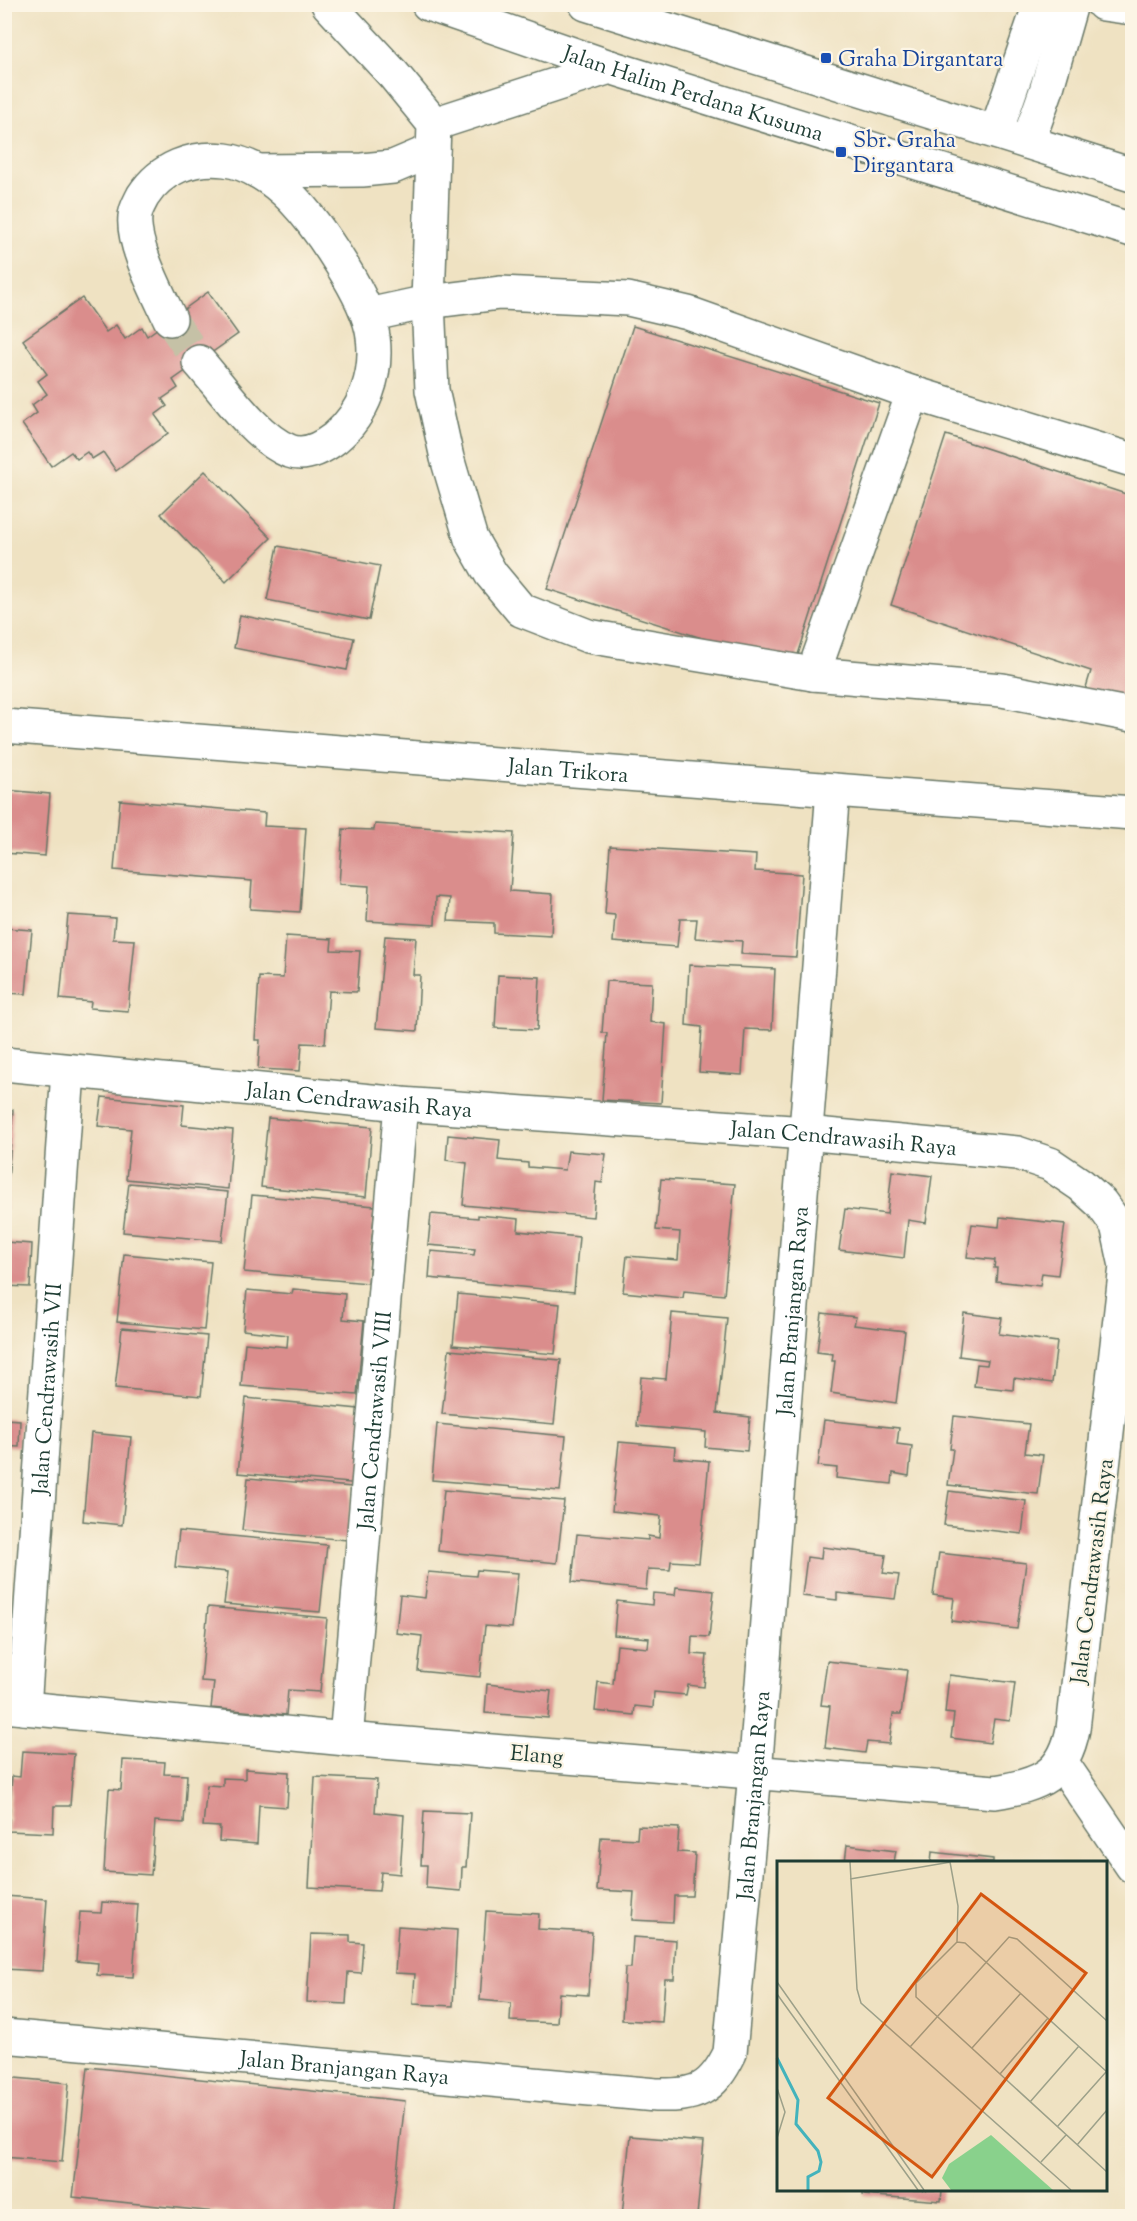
<svg xmlns="http://www.w3.org/2000/svg" width="1137" height="2221" font-family="'Sorts Mill Goudy',serif">
<style>
.building{fill:#da8d8c}
.lines{fill:none;stroke-linecap:round;stroke-linejoin:round}
.minor-tunnel{stroke:#c5c1a6;stroke-width:33;stroke-dasharray:33 16;stroke-linecap:butt}
.minor-casing{stroke:#687766;stroke-width:36}
.minor{stroke:#fff;stroke-width:33}
.transit-dot{fill:#1a4fb4;stroke:#fcf5e5;stroke-width:2}
.labels{text-anchor:middle;stroke-width:4.5;stroke-linejoin:round;paint-order:stroke}
.transit-label{font-size:22px;fill:#164399;stroke:#fcf5e5;text-anchor:start}
.street-label{font-size:22px;fill:#1f3d34;stroke:#fcf5e5}
.inset-river{fill:none;stroke:#43b3bc;stroke-width:3}
.inset-road{fill:none;stroke:#9ca089;stroke-width:1.5}
.view{fill:#d45610;fill-opacity:0.15;stroke:#d45610;stroke-width:3}
.inset-edge{fill:none;stroke:#1f3d34;stroke-width:3}
</style>
<rect width="100%" height="100%" fill="#fcf5e5"/>
<filter id="ink" filterUnits="userSpaceOnUse"><feTurbulence type="fractalNoise" baseFrequency=".0167" numOctaves="2"/><feDisplacementMap in="SourceGraphic" scale="12" xChannelSelector="R" yChannelSelector="G"/><feConvolveMatrix kernelMatrix="1 2 1 2 8 2 1 2 1" color-interpolation-filters="sRGB"/></filter>
<filter id="wash" filterUnits="userSpaceOnUse"><feTurbulence type="fractalNoise" baseFrequency=".008" numOctaves="4" result="noise"/><feDisplacementMap in="SourceGraphic" scale="24" xChannelSelector="R" yChannelSelector="G"/><feGaussianBlur stdDeviation="1.35" result="paint"/><feColorMatrix in="noise" values="0 0 0 0 0 0 0 0 0 0 0 0 0 0 0 0 0 1.4 0 .05"/><feComposite in="paint" operator="in"/></filter>
<g filter="url(#wash)">
<rect width="100%" height="100%" fill="#efe2c2"/>
<g id="blocks">
<g class="building">
<polygon points="208,292 238,334 173,380 178,388 162,399 167,406 155,415 168,433 116,471 103,452 92,459 87,452 77,459 71,452 51,466 22,424 37,413 32,405 47,394 38,381 47,374 23,340 82,298 106,332 116,325 125,339 142,327 147,336"/>
<polygon points="633,326 879,403 794,667 547,589"/>
<polygon points="946,435 1132,496 1132,710 1084,694 1091,671 891,605"/>
<polygon points="205,471 271,538 226,582 161,514"/>
<polygon points="278,546 380,566 369,620 267,600"/>
<polygon points="240,615 354,638 347,670 234,648"/>
<polygon points="5,790 50,794 45,856 4,853"/>
<polygon points="120,800 265,813 264,826 306,828 300,912 250,909 252,881 114,870"/>
<polygon points="375,824 514,833 510,891 553,894 551,936 494,933 494,923 448,921 450,898 436,897 435,925 367,921 369,886 339,884 343,829 374,830"/>
<polygon points="610,846 756,855 755,871 802,874 796,957 741,954 742,941 695,938 697,919 680,919 677,947 613,942 615,915 605,914"/>
<polygon points="68,915 115,918 113,939 135,940 128,1011 90,1008 91,1002 60,999"/>
<polygon points="4,928 32,930 26,994 4,993"/>
<polygon points="286,936 332,939 331,950 360,951 357,992 329,991 325,1044 302,1043 300,1071 258,1069 260,1040 255,1040 259,977 283,978"/>
<polygon points="385,936 416,938 413,975 420,975 417,1031 376,1028"/>
<polygon points="689,965 775,969 772,1030 745,1029 742,1075 699,1072 702,1027 686,1025"/>
<polygon points="498,975 540,977 537,1030 495,1028"/>
<polygon points="606,981 652,983 650,1022 666,1024 661,1103 602,1100 607,1033 602,1033"/>
<polygon points="102,1097 184,1105 182,1125 233,1130 228,1189 126,1179 131,1129 98,1126"/>
<polygon points="4,1109 13,1110 6,1210 4,1210"/>
<polygon points="268,1118 372,1127 366,1197 261,1187"/>
<polygon points="448,1135 500,1140 498,1160 528,1163 528,1167 565,1170 568,1151 606,1154 602,1183 596,1182 593,1217 463,1205 467,1163 446,1160"/>
<polygon points="892,1171 932,1176 926,1223 908,1220 904,1258 839,1250 845,1209 887,1214"/>
<polygon points="661,1179 735,1184 724,1295 684,1291 683,1298 623,1292 627,1256 678,1260 680,1232 656,1230"/>
<polygon points="129,1183 228,1192 222,1241 123,1232"/>
<polygon points="252,1195 375,1206 368,1283 244,1272"/>
<polygon points="431,1214 478,1218 478,1215 519,1219 518,1231 579,1237 574,1292 429,1278 431,1251 474,1255 475,1249 428,1245"/>
<polygon points="1000,1217 1065,1224 1058,1275 1042,1273 1040,1286 996,1281 997,1268 994,1268 995,1260 967,1257 972,1224 999,1227"/>
<polygon points="5,1242 32,1244 30,1287 5,1286"/>
<polygon points="124,1254 211,1262 204,1330 117,1322"/>
<polygon points="293,1289 345,1294 343,1319 364,1321 357,1395 241,1386 245,1343 287,1347 288,1335 243,1330 247,1290 292,1294"/>
<polygon points="458,1294 560,1304 555,1354 453,1345"/>
<polygon points="672,1313 727,1318 717,1413 750,1417 747,1451 705,1447 706,1432 637,1426 641,1377 666,1379"/>
<polygon points="822,1313 856,1317 854,1325 905,1331 896,1403 831,1393 835,1361 832,1361 833,1354 817,1352"/>
<polygon points="964,1313 1002,1318 999,1334 1057,1342 1052,1383 1014,1378 1013,1390 974,1386 977,1364 987,1365 988,1360 959,1356"/>
<polygon points="122,1328 207,1336 201,1396 115,1388"/>
<polygon points="449,1350 561,1360 554,1424 442,1414"/>
<polygon points="246,1398 369,1410 361,1484 238,1473"/>
<polygon points="954,1416 1029,1424 1025,1453 1043,1455 1038,1494 948,1485 953,1449 950,1449"/>
<polygon points="4,1419 20,1420 19,1447 4,1446"/>
<polygon points="824,1420 899,1428 897,1444 912,1446 909,1476 893,1473 892,1484 836,1478 837,1468 818,1466"/>
<polygon points="437,1424 566,1436 560,1491 432,1480"/>
<polygon points="91,1433 131,1437 122,1525 83,1521"/>
<polygon points="619,1442 675,1447 674,1458 709,1461 699,1563 671,1561 670,1570 648,1569 646,1590 572,1582 577,1534 648,1540 648,1536 659,1538 661,1516 612,1511"/>
<polygon points="248,1478 352,1487 347,1540 242,1530"/>
<polygon points="444,1490 564,1501 557,1563 438,1551"/>
<polygon points="949,1491 1026,1501 1022,1534 944,1525"/>
<polygon points="179,1531 327,1545 320,1612 224,1604 228,1572 175,1567"/>
<polygon points="822,1547 886,1555 883,1573 899,1575 895,1599 837,1593 837,1600 802,1596 807,1557 821,1559"/>
<polygon points="939,1553 1026,1563 1017,1629 951,1621 954,1598 933,1595"/>
<polygon points="477,1570 518,1573 512,1628 485,1626 480,1677 418,1671 422,1636 396,1633 400,1595 425,1598 428,1572 476,1576"/>
<polygon points="676,1587 714,1591 709,1637 692,1636 691,1654 707,1655 704,1687 688,1685 686,1695 654,1692 653,1708 635,1706 634,1715 595,1711 598,1682 613,1684 617,1645 648,1648 649,1638 614,1635 617,1601 652,1605 653,1593 675,1595"/>
<polygon points="208,1607 327,1618 320,1692 288,1690 286,1715 211,1708 214,1682 201,1681"/>
<polygon points="827,1661 907,1670 901,1714 893,1714 889,1744 867,1742 865,1753 825,1748 830,1706 821,1705"/>
<polygon points="949,1675 1015,1683 1010,1721 994,1719 990,1743 951,1738 954,1714 945,1713"/>
<polygon points="487,1684 551,1691 548,1718 485,1713"/>
<polygon points="22,1751 74,1754 70,1806 54,1806 53,1833 8,1831 12,1776 20,1777"/>
<polygon points="123,1760 165,1762 164,1774 187,1775 184,1823 155,1821 151,1875 104,1872 109,1789 121,1790"/>
<polygon points="245,1769 289,1772 287,1807 259,1805 257,1844 219,1841 220,1827 203,1826 207,1785 223,1786 223,1778 245,1779"/>
<polygon points="315,1777 377,1780 375,1812 404,1815 400,1874 381,1872 379,1891 309,1887"/>
<polygon points="424,1811 470,1813 466,1867 462,1867 461,1891 426,1888 427,1865 421,1865"/>
<polygon points="638,1826 679,1828 677,1852 695,1853 692,1896 674,1896 673,1922 632,1920 634,1892 597,1890 601,1837 637,1839"/>
<polygon points="847,1845 896,1851 894,1862 845,1862"/>
<polygon points="932,1852 993,1859 993,1862 931,1862"/>
<polygon points="4,1896 47,1899 42,1971 4,1969"/>
<polygon points="102,1902 138,1904 133,1977 97,1975 98,1963 76,1961 80,1912 101,1913"/>
<polygon points="486,1911 539,1914 538,1929 592,1932 588,1995 559,1993 557,2023 510,2021 511,2003 480,2000"/>
<polygon points="398,1926 457,1930 453,2006 413,2004 415,1974 395,1973"/>
<polygon points="311,1934 350,1935 350,1942 363,1943 361,1973 348,1972 346,2004 307,2002"/>
<polygon points="633,1937 676,1940 674,1979 665,1979 662,2022 622,2020 625,1968 631,1968"/>
<polygon points="88,2067 405,2101 392,2216 253,2216 73,2197"/>
<polygon points="4,2077 69,2083 62,2162 4,2157"/>
<polygon points="630,2136 704,2142 697,2216 622,2216"/>
<polygon points="863,2190 942,2190 941,2201 863,2195"/>
</g>
</g>
</g>
<g filter="url(#ink)">
<use href="#blocks" fill-opacity="0" stroke="#687766" stroke-width="1.5"/>
<g class="lines">
<polyline class="minor-tunnel" points="170,319 199,362"/>
<defs>
<g id="minor">
<polyline points="328,4 393,74 434,124 428,302 432,390 447,458 471,539 491,574 521,610 588,636 813,674 1002,690 1132,715"/>
<path id="s1" d="M428 4 610 67 1132 230"/>
<polyline points="586,4 1132,175"/>
<polyline points="1103,4 1132,8"/>
<polyline points="434,124 610,67"/>
<polyline points="996,132 1040,4"/>
<polyline points="1028,142 1046,91 1071,4"/>
<polyline points="257,171 362,170 393,167 433,150"/>
<polyline points="368,315 428,302 500,293 628,299 688,313 913,393 1132,460"/>
<path d="M170 319C158 293 132 245 135 217 135 210 140 202 143 196 161 168 192 156 225 160 250 163 274 180 291 197 318 225 369 299 373 337 378 375 364 414 335 438 322 448 305 457 289 451 255 437 223 389 199 362"/>
<polyline points="813,674 913,393"/>
<path id="s2" d="M4 726 1132 813"/>
<path id="s3" d="M4 1064 401 1104 805 1133 1017 1153 1050 1164 1081 1185 1101 1203 1117 1225 1126 1266 1073 1729C1064 1776 1039 1785 995 1792L346 1739 4 1706"/>
<path id="s4" d="M24 1708 68 1071"/>
<path id="s5" d="M346 1739 401 1104"/>
<polyline points="1062,1763 1132,1866"/>
<path id="s6" d="M4 2036 656 2095C697 2096 712 2090 730 2053L755 1772 833 790"/>
</g>
</defs>
<use href="#minor" class="minor-casing"/>
<use href="#minor" class="minor"/>
</g>
</g>
<g class="transit-dot">
<rect x="820" y="52" width="12" height="12" rx="3"/>
<rect x="835" y="146" width="12" height="12" rx="3"/>
</g>
<g class="labels">
<g class="transit-label">
<text x="838" y="66">Graha Dirgantara</text>
<text x="853" y="147">Sbr. Graha<tspan x="853" dy="25">Dirgantara</tspan></text>
</g>
<g class="street-label">
<text dy="8" stroke="none"><textPath href="#s1" startOffset="280">Jalan Halim Perdana Kusuma</textPath></text>
<text dy="8" stroke="none"><textPath href="#s2" startOffset="566">Jalan Trikora</textPath></text>
<text dy="8" stroke="none"><textPath href="#s3" startOffset="357">Jalan Cendrawasih Raya</textPath></text>
<text dy="8" stroke="none"><textPath href="#s3" startOffset="843">Jalan Cendrawasih Raya</textPath></text>
<text dy="8" stroke="none"><textPath href="#s6" startOffset="1492">Jalan Branjangan Raya</textPath></text>
<text dy="8" stroke="none"><textPath href="#s4" startOffset="320">Jalan Cendrawasih VII</textPath></text>
<text dy="8" stroke="none"><textPath href="#s5" startOffset="320">Jalan Cendrawasih VIII</textPath></text>
<text transform="translate(1091 1571) rotate(-83)" y="8">Jalan Cendrawasih Raya</text>
<text transform="translate(537 1754) rotate(5)" y="8">Elang</text>
<text dy="8" stroke="none"><textPath href="#s6" startOffset="1006">Jalan Branjangan Raya</textPath></text>
<text dy="8" stroke="none"><textPath href="#s6" startOffset="342">Jalan Branjangan Raya</textPath></text>
</g>
</g>
<g transform="translate(777 1861)">
<rect width="330" height="330" fill="#efe2c2"/>
<path d="M214 274 276 329H174L165 317 172 303Z" fill="#89d18c"/>
<path class="inset-river" d="M0 197 21 239 19 263 41 290 44 301 42 310 31 316V329"/>
<path class="inset-road" d="M73 1 80 128 84 142 294 329M173 1 181 45 180 81M73 18 174 1M180 81 139 122V136L330 311M180 81 188 82 330 211M0 121 147 329M0 133 141 329M133 186 232 76 240 78 330 160M195 187 244 132M223 213 271 157M0 227 8 251 0 277M0 240V266M253 241 302 185M280 266 329 211M300 284 330 249M264 301 289 274"/>
<path class="view" d="M204 33 309 112 155 316 51 237Z"/>
<rect width="330" height="330" class="inset-edge"/>
</g>
<rect width="1137" height="2221" fill="none" stroke="#fcf5e5" stroke-width="24"/>
</svg>
